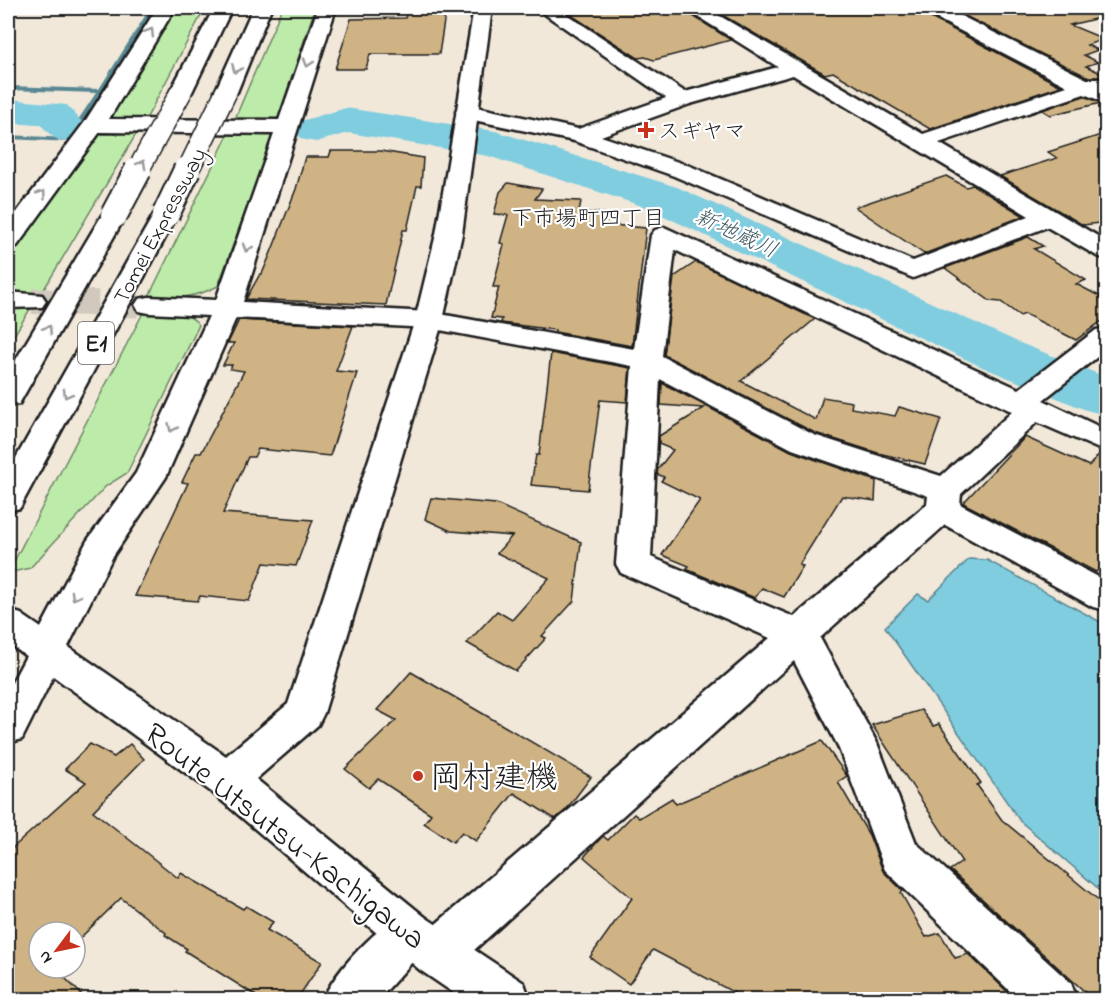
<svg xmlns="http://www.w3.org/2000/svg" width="1114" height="1007" font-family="'Indie Flower','Klee One',sans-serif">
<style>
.green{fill:#bdecaa;stroke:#6c8463;stroke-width:1.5}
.water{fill:#80cddf;stroke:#588691;stroke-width:1.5}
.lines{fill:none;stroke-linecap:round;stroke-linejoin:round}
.stream{fill:#588691;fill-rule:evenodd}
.river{fill:#80cddf;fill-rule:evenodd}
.building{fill:#cfb384;stroke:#1c1c1c;stroke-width:1.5}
.street-tunnel{stroke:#d1c9be;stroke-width:26;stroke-dasharray:26 14;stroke-linecap:butt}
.street-casing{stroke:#1c1c1c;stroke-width:5}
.secondary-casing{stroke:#1c1c1c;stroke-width:5}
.highway-casing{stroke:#1c1c1c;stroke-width:5}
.street{fill:#fff;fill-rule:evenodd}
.secondary{fill:#fff;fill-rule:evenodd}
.highway{fill:#fff;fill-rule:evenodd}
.highway-bridge-far1-casing{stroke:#1c1c1c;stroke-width:24;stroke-linecap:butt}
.highway-bridge-casing{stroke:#1c1c1c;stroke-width:30;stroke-linecap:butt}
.highway-bridge-far1{stroke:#fff;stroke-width:21}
.highway-bridge{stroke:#fff;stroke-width:26}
.oneway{stroke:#999}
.poi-dot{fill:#c8321e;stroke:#fff;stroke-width:2}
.labels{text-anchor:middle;stroke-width:4.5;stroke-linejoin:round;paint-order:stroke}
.far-poi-label{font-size:22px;fill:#1c1c1c;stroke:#fff;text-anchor:start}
.far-neighbourhood-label{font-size:22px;fill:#1c1c1c;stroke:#fff}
.far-street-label{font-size:22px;fill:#1c1c1c;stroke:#fff}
.far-water-label{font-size:22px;font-style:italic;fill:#3f5a60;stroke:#fff}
.shield{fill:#fff;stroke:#606060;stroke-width:1.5}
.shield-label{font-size:24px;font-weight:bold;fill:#1c1c1c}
.near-poi-label{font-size:32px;fill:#1c1c1c;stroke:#fff;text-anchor:start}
.near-street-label{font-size:32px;fill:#1c1c1c;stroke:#fff}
</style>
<rect width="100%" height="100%" fill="#f1e8da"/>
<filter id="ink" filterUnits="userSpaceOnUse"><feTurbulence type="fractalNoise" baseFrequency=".0167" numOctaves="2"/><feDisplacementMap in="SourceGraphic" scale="12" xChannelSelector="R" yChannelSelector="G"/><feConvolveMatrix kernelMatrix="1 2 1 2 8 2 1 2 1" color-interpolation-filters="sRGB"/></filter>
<g filter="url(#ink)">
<g class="green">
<polygon points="184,8 205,8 145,121 107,121 172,10"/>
<polygon points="282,8 310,8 314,11 278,118 266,122 234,121"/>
<polygon points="103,131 138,131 40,296 22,296 8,293 8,258 87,138"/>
<path d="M229 133H264L273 136 218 286C195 298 173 299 148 298Z"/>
<polygon points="18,305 32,306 8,345 8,307"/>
<path d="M144 311C161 312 188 309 199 325L127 473 106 486 30 568 8 573Z"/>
</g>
<polygon class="water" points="969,559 987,560 1106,625 1106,895 1020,821 885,627 918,594 928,600"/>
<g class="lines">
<polygon class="stream" points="150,8 156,8 71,142 8,139 8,135 66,138 96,93 8,90 8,86 99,89"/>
<g class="river">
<path d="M8 99 67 105 90 131 84 140C63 145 55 141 41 125L8 123Z"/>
<polygon points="346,108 495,131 677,187 1020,343 1106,377 1106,415 1086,410 982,367 645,207 488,156 349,133 316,142 301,139 295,130 301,121"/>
</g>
</g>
<g class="building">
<polygon points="408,8 446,8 439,54 370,54 366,69 335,69 351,19 405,18"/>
<polygon points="560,8 682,9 731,40 654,60 645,57 638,58"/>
<polygon points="710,8 920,8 923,14 1061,86 930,129 833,72 825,74"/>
<polygon points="949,8 1098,8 1099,18 1070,25 1104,39 1087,45 1098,50 1084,55 1098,62 1086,66 1107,76 1107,80 1103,77 1088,77"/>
<polygon points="1084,96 1101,103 1050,115 1042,110"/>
<polygon points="1107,133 1107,222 1083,225 1000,176 1057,158 1048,152"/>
<polygon points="331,151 381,151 423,158 421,186 417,186 407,230 403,230 386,305 246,299 260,274 262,274 272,250 296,189 305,157 329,157"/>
<polygon points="946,176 966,187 973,185 1024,216 924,254 855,207"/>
<polygon points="508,183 542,189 535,199 581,201 579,212 610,214 613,216 612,225 646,228 632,346 555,332 555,330 501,323 502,319 491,318 499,287 493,287 504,244 500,243 508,215 494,214 500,192"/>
<polygon points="1028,237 1043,246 1034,249 1086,280 1076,284 1107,300 1107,317 1076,340 1025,314 1020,316 1001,302 990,301 945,268"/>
<polygon points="696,262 815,319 741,381 816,420 823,397 852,402 851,408 895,416 899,407 941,419 925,464 878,453 815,433 664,355 674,277"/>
<polygon points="239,320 353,326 336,371 357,373 330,456 258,449 254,457 248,457 223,513 313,520 296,566 264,563 249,601 200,596 198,601 135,596 188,483 182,482 196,453 201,453 244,371 230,369 232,365 223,365 234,343 228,343"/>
<polygon points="551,353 630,368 627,402 600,400 588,490 531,485 536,455 539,455"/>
<polygon points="662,383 791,451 876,481 875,501 842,496 799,565 803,566 784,597 762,588 755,598 686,569 689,566 662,555 700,500 661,481 664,477 657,474 658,469 673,450 659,444 659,436 704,408 661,405"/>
<polygon points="1025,437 1089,466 1101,452 1107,454 1107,560 1096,572 963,503"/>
<polygon points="431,498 496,504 581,542 574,601 542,636 546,638 516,671 467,643 497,611 512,620 549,578 497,553 512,536 451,531 425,519"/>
<polygon points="411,672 499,723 591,777 566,810 555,819 514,793 476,841 462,832 453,842 424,823 431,814 378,779 369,788 345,769 396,720 377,710"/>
<polygon points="921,710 933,726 939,724 981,783 977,785 1002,820 1107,907 1107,999 1093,999 950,870 962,862 872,725"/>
<polygon points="822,741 847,776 838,782 869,835 883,871 903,891 901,893 926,937 940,933 955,958 968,954 1015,999 733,999 735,993 653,950 629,984 590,957 632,898 584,857 600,839 603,836 608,840 634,814 639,818 672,798 676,804"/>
<polygon points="90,744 114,757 130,744 144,759 93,811 178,878 181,873 243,909 246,906 273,922 267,930 322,962 297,999 261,999 185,951 187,949 165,935 166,933 121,898 75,943 75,932 39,932 39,968 55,968 86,999 8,999 8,852 86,782 65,769"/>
</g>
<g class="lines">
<polyline class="street-tunnel" points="32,301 149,305"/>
<defs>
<g id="street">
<path d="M157 8H175L109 119 279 120 318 8H336L243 302 429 312 634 349 651 235 655 230 664 227 1019 389 1096 330 1106 328V350L1043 400 1106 430V452L1037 422 961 494 960 504 1106 581V610L1093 607 945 525 820 638 877 743 916 843 1071 983 1077 1000H1019L885 870 838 746 794 661 452 970 436 977 420 970 415 959 378 1000H323C334 971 381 922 409 911L425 917 430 929 770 638 621 573 616 564 632 366 429 328 236 318 166 477 113 556 22 739 8 743V690L87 541 136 473 209 316 149 313 139 311 135 305 139 299 149 297 216 300 274 134 100 132 17 246 8 249V224L84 123ZM675 250 1009 410 1013 411 941 476 814 435 662 356ZM660 379 792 449 928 496 927 504 794 617 651 557Z"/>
<path d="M536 8H557L685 92 778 67 684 8H706L923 134 1067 86 924 12 922 8H945L1087 79H1103L1106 83 1103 87 1106 89V103L1084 94 939 143 1106 241V259L1097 256 1047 227 913 278 674 176 574 141 459 117 456 112 459 107 467 105 578 129 666 98ZM793 75 1029 216 913 261 690 166 601 136 690 104Z"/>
<polygon points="8,292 42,295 46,301 42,307 8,308"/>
</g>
<polygon id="secondary" points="474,8 492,8 462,234 443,320 324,713 318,725 256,779 425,917 524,983 530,1000 464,1000 420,970 213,793 8,643 8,610 21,614 226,756 288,704 415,320 436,234"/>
<g id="highway">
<polygon points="214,8 232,8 192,92 188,96 174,96 170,92"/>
<polygon points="253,8 271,8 237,92 233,96 219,96 215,92"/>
<polygon points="166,207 175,209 178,214 24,500 20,508 8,511 8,472 154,214 157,209"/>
<polygon points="114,208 123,210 126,215 23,397 19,404 8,406 8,373 102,215 105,210"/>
</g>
</defs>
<use href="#street" class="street-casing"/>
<use href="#secondary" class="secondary-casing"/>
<use href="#highway" class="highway-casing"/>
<use href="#street" class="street"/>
<use href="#secondary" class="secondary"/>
<use href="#highway" class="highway"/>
<defs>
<g id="highway-bridge-far1">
<polyline points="137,172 181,92"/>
<polyline points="187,172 226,92"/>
</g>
<g id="highway-bridge">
<polyline points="166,214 187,170"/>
<polyline points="114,215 138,170"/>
</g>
</defs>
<use href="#highway-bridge-far1" class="highway-bridge-far1-casing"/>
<use href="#highway-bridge" class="highway-bridge-casing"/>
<use href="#highway-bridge-far1" class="highway-bridge-far1"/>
<use href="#highway-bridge" class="highway-bridge"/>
</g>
<defs><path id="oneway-chevron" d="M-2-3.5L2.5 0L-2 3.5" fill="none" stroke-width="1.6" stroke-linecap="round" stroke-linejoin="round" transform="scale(1.5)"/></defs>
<g class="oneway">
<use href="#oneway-chevron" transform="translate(150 32) rotate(-58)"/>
<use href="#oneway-chevron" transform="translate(308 63) rotate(108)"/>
<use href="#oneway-chevron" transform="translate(236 69) rotate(113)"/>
<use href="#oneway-chevron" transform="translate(142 164) rotate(-61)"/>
<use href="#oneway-chevron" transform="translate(42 194) rotate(-54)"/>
<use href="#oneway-chevron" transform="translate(247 248) rotate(108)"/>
<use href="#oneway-chevron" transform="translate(48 329) rotate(-59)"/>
<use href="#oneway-chevron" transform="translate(67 394) rotate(119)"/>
<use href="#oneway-chevron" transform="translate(172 428) rotate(115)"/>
<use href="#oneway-chevron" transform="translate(75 596) rotate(118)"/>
</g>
</g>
<g class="poi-dot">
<path d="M643 121h6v6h6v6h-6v6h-6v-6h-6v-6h6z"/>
<circle cx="418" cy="776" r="6"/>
</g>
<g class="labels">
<g class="far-poi-label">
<text x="658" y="138">スギヤマ</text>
</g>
<g class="far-neighbourhood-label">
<text x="588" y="225">下市場町四丁目</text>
</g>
<g class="far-street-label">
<text transform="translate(159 225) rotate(-62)" y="8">Tomei Expressway</text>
</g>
<g class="far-water-label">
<text transform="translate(737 232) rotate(25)" y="8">新地蔵川</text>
</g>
<rect class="shield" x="78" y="322" width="36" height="42" rx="4.5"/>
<g class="shield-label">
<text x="96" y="351">E1</text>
</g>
<g class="near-poi-label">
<text x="430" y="787">岡村建機</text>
</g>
<g class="near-street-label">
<text transform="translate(286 835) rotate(38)" y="11">Route Utsutsu-Kachigawa</text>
</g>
</g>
<rect width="1114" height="1007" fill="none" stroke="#fff" stroke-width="30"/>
<rect x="15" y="15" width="1084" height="977" fill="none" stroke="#1c1c1c" stroke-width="2" filter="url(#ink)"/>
<g transform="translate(57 950) rotate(238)"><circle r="28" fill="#ffffff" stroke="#a4a4a4" stroke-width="1.5"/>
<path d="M0-4.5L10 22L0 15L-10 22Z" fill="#c8321e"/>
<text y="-9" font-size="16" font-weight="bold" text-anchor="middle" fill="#1c1c1c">N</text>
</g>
</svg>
